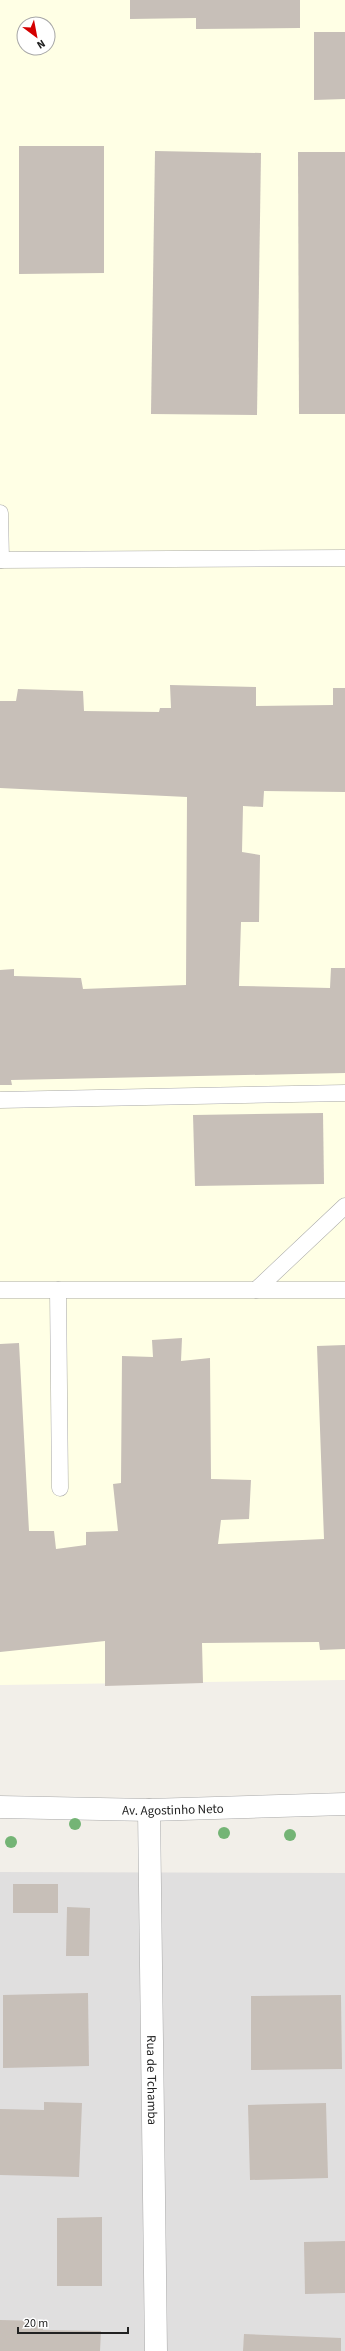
<svg xmlns="http://www.w3.org/2000/svg" width="345" height="2351" font-family="'Source Sans 3',sans-serif">
<style>
.residential{fill:#e0dfdf}
.education{fill:#ffffe5;fill-rule:evenodd}
.building{fill:#c7bfb8}
.lines{fill:none;stroke-linecap:round;stroke-linejoin:round}
.lane-casing{stroke:#a9a9a9;stroke-width:17}
.street-casing{stroke:#a9a9a9;stroke-width:23}
.lane{stroke:#fff;stroke-width:16}
.street{stroke:#fff;stroke-width:22}
.tree{fill:#74b475}
.labels{text-anchor:middle;stroke-width:3.5;stroke-linejoin:round;paint-order:stroke}
.street-label{font-size:13px;fill:#222;stroke:#fff}
</style>
<rect width="100%" height="100%" fill="#f2efe9"/>
<polygon class="residential" points="0,1872 345,1873 345,2351 0,2351"/>
<path class="education" d="M0 0H345V1680L0 1685ZM24 24H48V48H24Z"/>
<g class="building">
<polygon points="130,0 300,0 300,28 196,29 196,18 130,19"/>
<polygon points="314,32 345,32 345,99 314,100"/>
<polygon points="19,146 104,146 104,273 19,274"/>
<polygon points="155,151 261,153 257,415 151,414"/>
<polygon points="298,152 345,152 345,414 299,414"/>
<polygon points="170,685 256,687 256,706 333,705 333,688 345,688 345,792 264,791 263,807 243,806 242,852 260,855 259,922 241,922 239,986 330,988 331,968 345,968 345,1073 11,1080 12,1085 0,1085 0,970 14,969 14,976 81,978 83,989 186,985 187,797 0,788 0,701 16,701 18,689 83,691 84,711 159,712 160,708 171,708"/>
<polygon points="323,1113 324,1184 195,1186 193,1115"/>
<polygon points="182,1338 181,1361 210,1358 211,1479 251,1480 249,1519 221,1520 218,1544 324,1539 317,1346 345,1345 345,1649 320,1650 319,1642 202,1643 203,1683 105,1686 105,1641 0,1652 0,1344 19,1343 29,1531 54,1531 56,1549 86,1545 86,1532 118,1531 113,1484 121,1483 122,1356 153,1357 152,1340"/>
<rect x="13" y="1884" width="45" height="29"/>
<polygon points="67,1907 90,1908 89,1956 66,1956"/>
<polygon points="88,1993 89,2066 3,2068 3,1995"/>
<polygon points="341,1995 342,2069 251,2070 251,1996"/>
<polygon points="44,2102 82,2103 79,2177 0,2175 0,2109 44,2110"/>
<polygon points="326,2103 328,2178 250,2180 248,2105"/>
<polygon points="102,2217 102,2286 57,2286 57,2218"/>
<polygon points="345,2241 345,2293 305,2294 304,2242"/>
<polygon points="0,2320 44,2321 43,2330 101,2331 100,2351 0,2351"/>
<polygon points="244,2334 341,2338 341,2351 243,2351"/>
</g>
<g class="lines">
<defs>
<g id="lane">
<polyline points="0,513 1,560"/>
<polyline points="0,560 345,558"/>
<polyline points="0,1100 345,1093"/>
<polyline points="0,1290 345,1290"/>
<polyline points="58,1290 60,1488"/>
<polyline points="256,1290 345,1206"/>
</g>
<g id="street">
<path id="s1" d="M0 1807 149 1810 345 1804"/>
<path id="s2" d="M149 1810 156 2351"/>
</g>
</defs>
<use href="#lane" class="lane-casing"/>
<use href="#street" class="street-casing"/>
<use href="#lane" class="lane"/>
<use href="#street" class="street"/>
</g>
<g class="tree">
<circle cx="75" cy="1824" r="6"/>
<circle cx="224" cy="1833" r="6"/>
<circle cx="290" cy="1835" r="6"/>
<circle cx="11" cy="1842" r="6"/>
</g>
<g class="labels">
<g class="street-label">
<text dy="5" stroke="none"><textPath href="#s1" startOffset="173">Av. Agostinho Neto</textPath></text>
<text dy="5" stroke="none"><textPath href="#s2" startOffset="270">Rua de Tchamba</textPath></text>
</g>
</g>
<g transform="translate(36 36) rotate(148)"><circle r="19" fill="#ffffff" stroke="#a7a7a7"/>
<path d="M0-3L7 15L0 10L-7 15Z" fill="#d40000"/>
<text y="-6" font-size="11" font-weight="bold" text-anchor="middle" fill="#222222">N</text>
</g>
<path d="M18 2327v6h110v-6" fill="none" stroke="#222222" stroke-width="2"/>
<text x="24" y="2327" font-size="12" fill="#222222" stroke="#ffffff" stroke-width="3" paint-order="stroke">20 m</text>
</svg>
